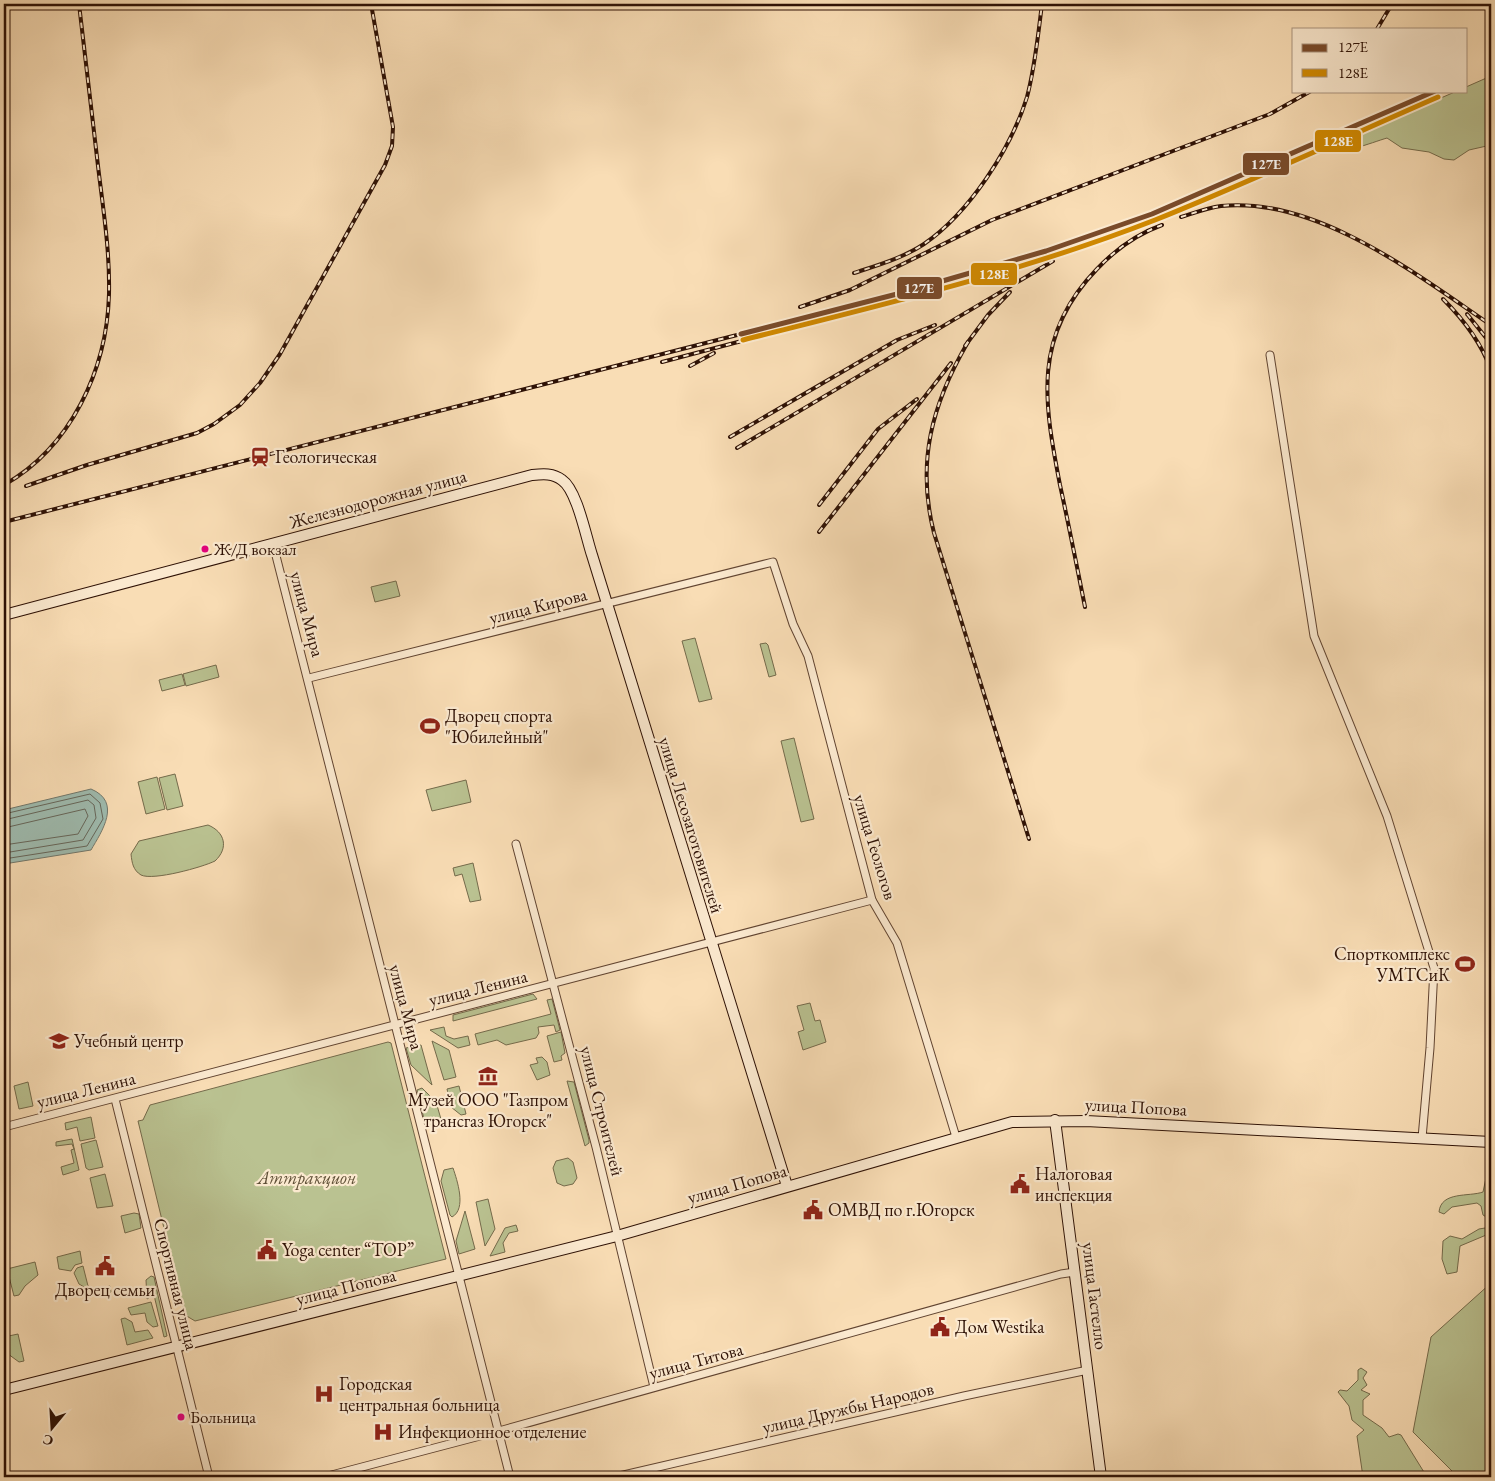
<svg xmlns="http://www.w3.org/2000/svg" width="1495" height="1481" font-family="'EB Garamond',serif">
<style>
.green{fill:#bac291;stroke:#746a4b}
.water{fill:#9ebbaf;stroke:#71776b}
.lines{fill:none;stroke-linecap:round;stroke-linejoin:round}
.shore{stroke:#66665a;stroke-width:1}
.street-casing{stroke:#614431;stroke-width:9}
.secondary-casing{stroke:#2e1105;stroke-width:12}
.street{stroke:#fbe9cf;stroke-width:7}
.secondary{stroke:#fbe9cf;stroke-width:10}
.rail-casing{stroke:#2e1105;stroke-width:4}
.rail{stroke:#fbe9cf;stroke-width:2;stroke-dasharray:5.5;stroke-linecap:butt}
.rail-1-casing{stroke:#fbe9cf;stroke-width:9}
.rail-2-casing{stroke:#fbe9cf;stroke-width:9}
.rail-1{stroke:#7a4b2a;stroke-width:5}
.rail-2{stroke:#cf8801;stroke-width:5}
.bus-dot{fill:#e5007d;stroke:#fbe9cf;stroke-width:2}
.labels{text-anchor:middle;stroke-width:4.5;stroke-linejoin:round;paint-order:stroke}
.bus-label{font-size:17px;fill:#2e1105;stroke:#fbe9cf;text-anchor:start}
.poi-label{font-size:18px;fill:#2e1105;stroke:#fbe9cf;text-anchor:start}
.street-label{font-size:18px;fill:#2e1105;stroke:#fbe9cf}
.park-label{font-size:18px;font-style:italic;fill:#5f4f36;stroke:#fbe9cf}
.line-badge{stroke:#fbe9cf;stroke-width:2}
.badge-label{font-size:14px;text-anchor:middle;font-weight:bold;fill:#fff}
</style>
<rect width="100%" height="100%" fill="#f9ddb5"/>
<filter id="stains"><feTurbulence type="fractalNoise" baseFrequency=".004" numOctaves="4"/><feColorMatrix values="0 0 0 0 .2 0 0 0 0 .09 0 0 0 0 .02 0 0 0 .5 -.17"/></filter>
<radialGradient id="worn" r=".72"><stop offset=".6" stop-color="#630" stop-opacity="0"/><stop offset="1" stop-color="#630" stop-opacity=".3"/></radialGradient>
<g class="green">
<path d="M1491 76V145L1469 150 1454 160 1444 159 1429 152 1402 148 1387 138C1373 142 1334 158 1323 149L1457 91H1466V87Z"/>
<polygon points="396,581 400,596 375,602 371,587"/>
<polygon points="695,638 712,699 699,702 682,641"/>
<polygon points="766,643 768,645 776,675 769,677 760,644"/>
<polygon points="216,665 219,677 186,686 183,674"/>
<polygon points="182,674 185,685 162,691 159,680"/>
<polygon points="794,738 814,819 801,822 781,741"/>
<polygon points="175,774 183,806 167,810 159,778"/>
<polygon points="157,777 165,809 146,814 138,782"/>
<polygon points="466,780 471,802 432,811 426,790"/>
<path d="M208 825C225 832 229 848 215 861 203 867 153 881 141 875 133 870 132 863 131 854L139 841Z"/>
<polygon points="473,863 481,900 470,902 462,874 455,876 453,868"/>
<polygon points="533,994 537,999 453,1021 453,1015"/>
<polygon points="552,999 560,1030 556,1032 554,1025 538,1027 539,1033 536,1038 506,1045 497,1040 478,1045 475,1034 551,1014 547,1000"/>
<polygon points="810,1003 815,1021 820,1020 826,1042 803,1050 798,1032 804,1030 797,1006"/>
<polygon points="444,1027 446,1036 454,1039 468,1036 470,1045 458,1048 430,1030"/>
<polygon points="561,1032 565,1053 561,1056 562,1060 554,1062 547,1036"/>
<polygon points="432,1041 449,1050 456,1077 444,1080"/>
<polygon points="388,1042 391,1043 446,1259 195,1321 185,1315 138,1121 143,1120 150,1105"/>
<polygon points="421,1045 432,1085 411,1065 406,1048"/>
<polygon points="542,1057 547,1062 550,1075 537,1080 530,1065 538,1063 536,1058"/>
<polygon points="567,1081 574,1082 589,1140 589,1143 585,1146"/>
<polygon points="28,1082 33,1106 19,1109 14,1086"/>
<polygon points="459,1086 466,1114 461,1115 451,1107 447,1089"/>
<polygon points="422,1088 436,1102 443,1126 434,1129 425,1123 417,1090"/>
<polygon points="91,1117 95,1138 80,1141 77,1127 66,1130 65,1123"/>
<polygon points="72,1139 79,1170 63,1175 61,1167 74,1163 71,1150 74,1149 72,1144 56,1146 56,1142"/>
<polygon points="96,1140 103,1167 89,1170 86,1168 81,1144"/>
<polygon points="568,1158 573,1162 577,1178 573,1184 564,1186 557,1183 553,1168 556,1161"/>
<path d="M453 1168C457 1180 467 1209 452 1217L450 1215 441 1181 444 1170Z"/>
<polygon points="105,1174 113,1206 97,1208 90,1178"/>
<path d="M1491 1176V1220L1483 1215 1481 1206 1477 1203 1452 1207 1444 1214 1439 1212C1441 1191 1469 1197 1483 1192L1486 1178Z"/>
<polygon points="488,1199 495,1229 485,1246 476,1202"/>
<polygon points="465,1211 475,1249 459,1254 456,1241"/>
<polygon points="134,1213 139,1214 141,1228 125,1233 121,1216"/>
<polygon points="516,1225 518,1231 509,1233 503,1243 505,1252 490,1256 505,1228"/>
<polygon points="1491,1227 1491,1233 1460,1246 1457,1272 1447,1274 1442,1259 1443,1241 1450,1236 1462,1239 1479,1229"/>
<polygon points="80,1251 82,1263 75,1265 71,1271 59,1269 57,1257"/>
<polygon points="35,1262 38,1275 25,1286 19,1295 14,1296 7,1269"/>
<polygon points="83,1266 88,1286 94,1290 110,1286 111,1292 98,1295 79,1284 74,1273 77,1268"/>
<polygon points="151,1276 154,1277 167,1336 164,1337 153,1291 152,1296 147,1299 146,1280"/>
<polygon points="1491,1283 1491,1477 1458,1477 1413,1432 1431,1337"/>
<polygon points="151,1302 158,1326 153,1327 147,1322 145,1313 131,1315 128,1308"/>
<polygon points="125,1318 132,1322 135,1332 148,1330 153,1338 127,1345 121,1319"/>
<polygon points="18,1334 24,1361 19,1362 4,1351 4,1337"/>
<polygon points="1361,1368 1367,1372 1363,1378 1367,1385 1361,1390 1370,1394 1363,1400 1363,1415 1382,1428 1389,1437 1398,1434 1401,1435 1427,1477 1363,1477 1357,1436 1364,1430 1352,1420 1349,1406 1338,1392 1340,1390 1347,1391 1358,1380 1358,1370"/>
</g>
<path class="water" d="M91 789C122 802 102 831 91 850L4 864V810Z"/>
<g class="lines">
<g class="shore">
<polyline points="4,814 90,794 100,803 103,819 87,846 4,859"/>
<polyline points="4,820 88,800 94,805 96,818 83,840 4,853"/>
<polyline points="4,828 85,809 88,816 78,834 4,845"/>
</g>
<defs>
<g id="street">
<polyline points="1270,355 1314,636 1387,816 1434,968 1430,1048 1422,1138"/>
<polyline points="273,544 510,1477"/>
<polyline points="309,678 773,562 793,624 808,656 872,900 897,943 956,1137"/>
<polyline points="516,844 596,1147 654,1387"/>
<polyline points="115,1099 209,1477"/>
<polyline points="4,1127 872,900"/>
<polyline points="324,1477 499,1431 1061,1274 1075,1272"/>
<polyline points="615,1477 964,1396 1088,1370"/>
</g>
<g id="secondary">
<path d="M4 615 532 475C543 474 553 473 562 480 577 490 586 537 592 555L787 1186"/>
<polyline points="1055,1120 1101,1477"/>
<polyline points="4,1390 617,1236 1012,1122 1086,1121 1491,1142"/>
</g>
</defs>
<use href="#street" class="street-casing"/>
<use href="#secondary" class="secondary-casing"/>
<use href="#street" class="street"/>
<use href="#secondary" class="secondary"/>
<defs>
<g id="rail">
<polyline points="1377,29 1392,4"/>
<path d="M1181 217C1194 213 1207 208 1221 206 1316 196 1417 275 1491 325"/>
<path d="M854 273C878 265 903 258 924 244 969 213 1011 149 1027 97 1035 67 1038 35 1042 4"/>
<path d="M1443 299C1464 320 1481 342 1491 370"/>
<polyline points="800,307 850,290 992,220 1270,114 1311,91"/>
<polyline points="1467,314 1491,344"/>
<path d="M968 342C932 404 916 462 934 533L1029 839"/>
<polyline points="965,346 988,315 1010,292"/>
<polyline points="662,362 989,276 1048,258 1174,213 1290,163"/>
<polyline points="690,366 714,353"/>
<polyline points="730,437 897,340 935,325"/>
<polyline points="737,448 1053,261"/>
<path d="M4 485C71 447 107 370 109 294 110 251 103 208 98 166 92 112 85 58 79 4"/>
<polyline points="26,486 87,465 197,433 214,424 240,405 260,383 280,354 385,165 392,146 393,127 371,4"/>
<polyline points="819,505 878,429 917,399"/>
<polyline points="4,522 741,334"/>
<polyline points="819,532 951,363"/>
<path d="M1085 607C1077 567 1069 526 1060 485 1044 402 1032 336 1097 269 1115 250 1137 234 1162 225"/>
</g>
</defs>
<use href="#rail" class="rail-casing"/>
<use href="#rail" class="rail"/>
<defs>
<polyline id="rail-1" points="741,334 901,293 1046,251 1152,214 1435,91"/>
<path id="rail-2" d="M743 340C881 305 1022 272 1155 220 1250 182 1344 138 1438 97"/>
</defs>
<use href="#rail-1" class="rail-1-casing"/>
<use href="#rail-2" class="rail-2-casing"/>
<use href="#rail-1" class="rail-1"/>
<use href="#rail-2" class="rail-2"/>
</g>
<defs>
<symbol id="station-bare" viewBox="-9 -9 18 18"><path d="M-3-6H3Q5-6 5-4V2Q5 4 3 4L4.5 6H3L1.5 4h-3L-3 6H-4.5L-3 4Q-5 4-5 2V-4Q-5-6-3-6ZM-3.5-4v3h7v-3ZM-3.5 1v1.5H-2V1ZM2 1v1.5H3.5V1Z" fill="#8f2418" stroke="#fbe9cf" stroke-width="2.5" paint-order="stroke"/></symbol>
<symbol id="stadium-bare" viewBox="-9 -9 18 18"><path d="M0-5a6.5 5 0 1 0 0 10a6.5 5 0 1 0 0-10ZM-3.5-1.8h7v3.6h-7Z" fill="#8f2418" stroke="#fbe9cf" stroke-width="2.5" paint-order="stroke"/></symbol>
<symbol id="university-bare" viewBox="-9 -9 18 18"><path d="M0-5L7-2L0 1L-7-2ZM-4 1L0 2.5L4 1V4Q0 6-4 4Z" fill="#8f2418" stroke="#fbe9cf" stroke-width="2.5" paint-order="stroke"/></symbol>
<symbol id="museum-bare" viewBox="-9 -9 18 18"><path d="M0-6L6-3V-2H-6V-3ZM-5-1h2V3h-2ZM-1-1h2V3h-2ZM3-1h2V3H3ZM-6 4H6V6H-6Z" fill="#8f2418" stroke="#fbe9cf" stroke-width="2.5" paint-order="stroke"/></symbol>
<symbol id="civic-bare" viewBox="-9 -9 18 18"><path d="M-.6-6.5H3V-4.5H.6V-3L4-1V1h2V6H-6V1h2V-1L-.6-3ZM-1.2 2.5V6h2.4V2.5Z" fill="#8f2418" stroke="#fbe9cf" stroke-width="2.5" paint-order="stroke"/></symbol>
<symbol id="hospital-bare" viewBox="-9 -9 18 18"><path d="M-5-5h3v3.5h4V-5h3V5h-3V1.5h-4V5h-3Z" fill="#8f2418" stroke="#fbe9cf" stroke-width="2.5" paint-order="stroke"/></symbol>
</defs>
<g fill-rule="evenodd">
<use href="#station-bare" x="246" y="443" width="28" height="28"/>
<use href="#stadium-bare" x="416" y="712" width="28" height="28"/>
<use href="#stadium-bare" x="1451" y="950" width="28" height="28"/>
<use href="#university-bare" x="45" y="1027" width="28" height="28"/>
<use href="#museum-bare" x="474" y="1062" width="28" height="28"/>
<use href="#civic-bare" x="1006" y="1170" width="28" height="28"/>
<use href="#civic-bare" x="799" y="1196" width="28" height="28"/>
<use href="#civic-bare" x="253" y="1236" width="28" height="28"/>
<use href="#civic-bare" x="91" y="1252" width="28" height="28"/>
<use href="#civic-bare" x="926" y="1313" width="28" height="28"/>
<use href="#hospital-bare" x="310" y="1380" width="28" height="28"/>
<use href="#hospital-bare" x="369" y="1418" width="28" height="28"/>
</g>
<g class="bus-dot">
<circle cx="205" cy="549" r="4.5"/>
<circle cx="181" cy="1417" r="4.5"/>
</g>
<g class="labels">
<g class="bus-label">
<text x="214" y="555">Ж/Д вокзал</text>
<text x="190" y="1423">Больница</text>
</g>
<g class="poi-label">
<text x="275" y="463">Геологическая</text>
<text x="445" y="722">Дворец спорта<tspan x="445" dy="21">"Юбилейный"</tspan></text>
<text x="1450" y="960" text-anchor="end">Спорткомплекс<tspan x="1450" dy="21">УМТСиК</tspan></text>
<text x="74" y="1047">Учебный центр</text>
<text x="488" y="1106" text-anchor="middle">Музей ООО "Газпром<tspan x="488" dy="21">трансгаз Югорск"</tspan></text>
<text x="1035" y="1180">Налоговая<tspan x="1035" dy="21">инспекция</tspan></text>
<text x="828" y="1216">ОМВД по г.Югорск</text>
<text x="282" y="1256">Yoga center “TOP”</text>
<text x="105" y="1296" text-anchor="middle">Дворец семьи</text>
<text x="955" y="1333">Дом Westika</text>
<text x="339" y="1390">Городская<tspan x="339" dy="21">центральная больница</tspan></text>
<text x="398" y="1438">Инфекционное отделение</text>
</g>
<g class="street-label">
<text transform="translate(378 499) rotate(-15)" y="6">Железнодорожная улица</text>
<text transform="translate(538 606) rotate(-14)" y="6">улица Кирова</text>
<text transform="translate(307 614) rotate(75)" y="6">улица Мира</text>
<text transform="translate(691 825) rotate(73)" y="6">улица Лесозаготовителей</text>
<text transform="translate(875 847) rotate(73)" y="6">улица Геологов</text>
<text transform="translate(478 988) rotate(-14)" y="6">улица Ленина</text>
<text transform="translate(406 1007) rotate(75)" y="6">улица Мира</text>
<text transform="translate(86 1090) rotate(-14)" y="6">улица Ленина</text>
<text transform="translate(1136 1107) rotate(3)" y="6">улица Попова</text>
<text transform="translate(602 1111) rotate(76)" y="6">улица Строителей</text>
<text transform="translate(737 1184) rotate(-16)" y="6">улица Попова</text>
<text transform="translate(176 1284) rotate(76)" y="6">Спортивная улица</text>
<text transform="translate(346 1287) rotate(-14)" y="6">улица Попова</text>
<text transform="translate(1095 1296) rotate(83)" y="6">улица Гастелло</text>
<text transform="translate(696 1361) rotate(-15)" y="6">улица Титова</text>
<text transform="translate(848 1408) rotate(-13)" y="6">улица Дружбы Народов</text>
</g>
<g class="park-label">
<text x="307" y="1184">Аттракцион</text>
</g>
</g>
<g class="line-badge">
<rect x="1314" y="129" width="48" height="24" rx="5" fill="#cf8801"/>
<rect x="1242" y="152" width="48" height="24" rx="5" fill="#7a4b2a"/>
<rect x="970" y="262" width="48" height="24" rx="5" fill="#cf8801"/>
<rect x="896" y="276" width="47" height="24" rx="5" fill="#7a4b2a"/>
</g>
<g class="badge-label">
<text x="1338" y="146">128Е</text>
<text x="1266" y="169">127Е</text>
<text x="994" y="279">128Е</text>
<text x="919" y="293">127Е</text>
</g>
<rect width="1495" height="1481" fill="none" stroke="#f9ddb5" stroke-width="20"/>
<rect x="5" y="5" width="1485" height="1471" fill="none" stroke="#2e1105" stroke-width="2.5"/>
<rect x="10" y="10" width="1475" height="1461" fill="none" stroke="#2e1105"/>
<rect x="1292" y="28" width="175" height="65" fill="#fbe9cf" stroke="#a9937e"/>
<rect x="1302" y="44" width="25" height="8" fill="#7a4b2a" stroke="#a9937e"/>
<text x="1338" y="52" font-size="15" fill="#2e1105">127Е</text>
<rect x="1302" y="69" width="25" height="8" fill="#cf8801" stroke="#a9937e"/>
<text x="1338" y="78" font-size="15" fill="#2e1105">128Е</text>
<g transform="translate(52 1428) rotate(198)" stroke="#fbe9cf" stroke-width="4" paint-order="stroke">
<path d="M0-4L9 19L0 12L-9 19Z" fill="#2e1105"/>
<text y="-8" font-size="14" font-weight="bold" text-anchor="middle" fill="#2e1105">С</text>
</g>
<rect width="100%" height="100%" filter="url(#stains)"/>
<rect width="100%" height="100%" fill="url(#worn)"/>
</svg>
